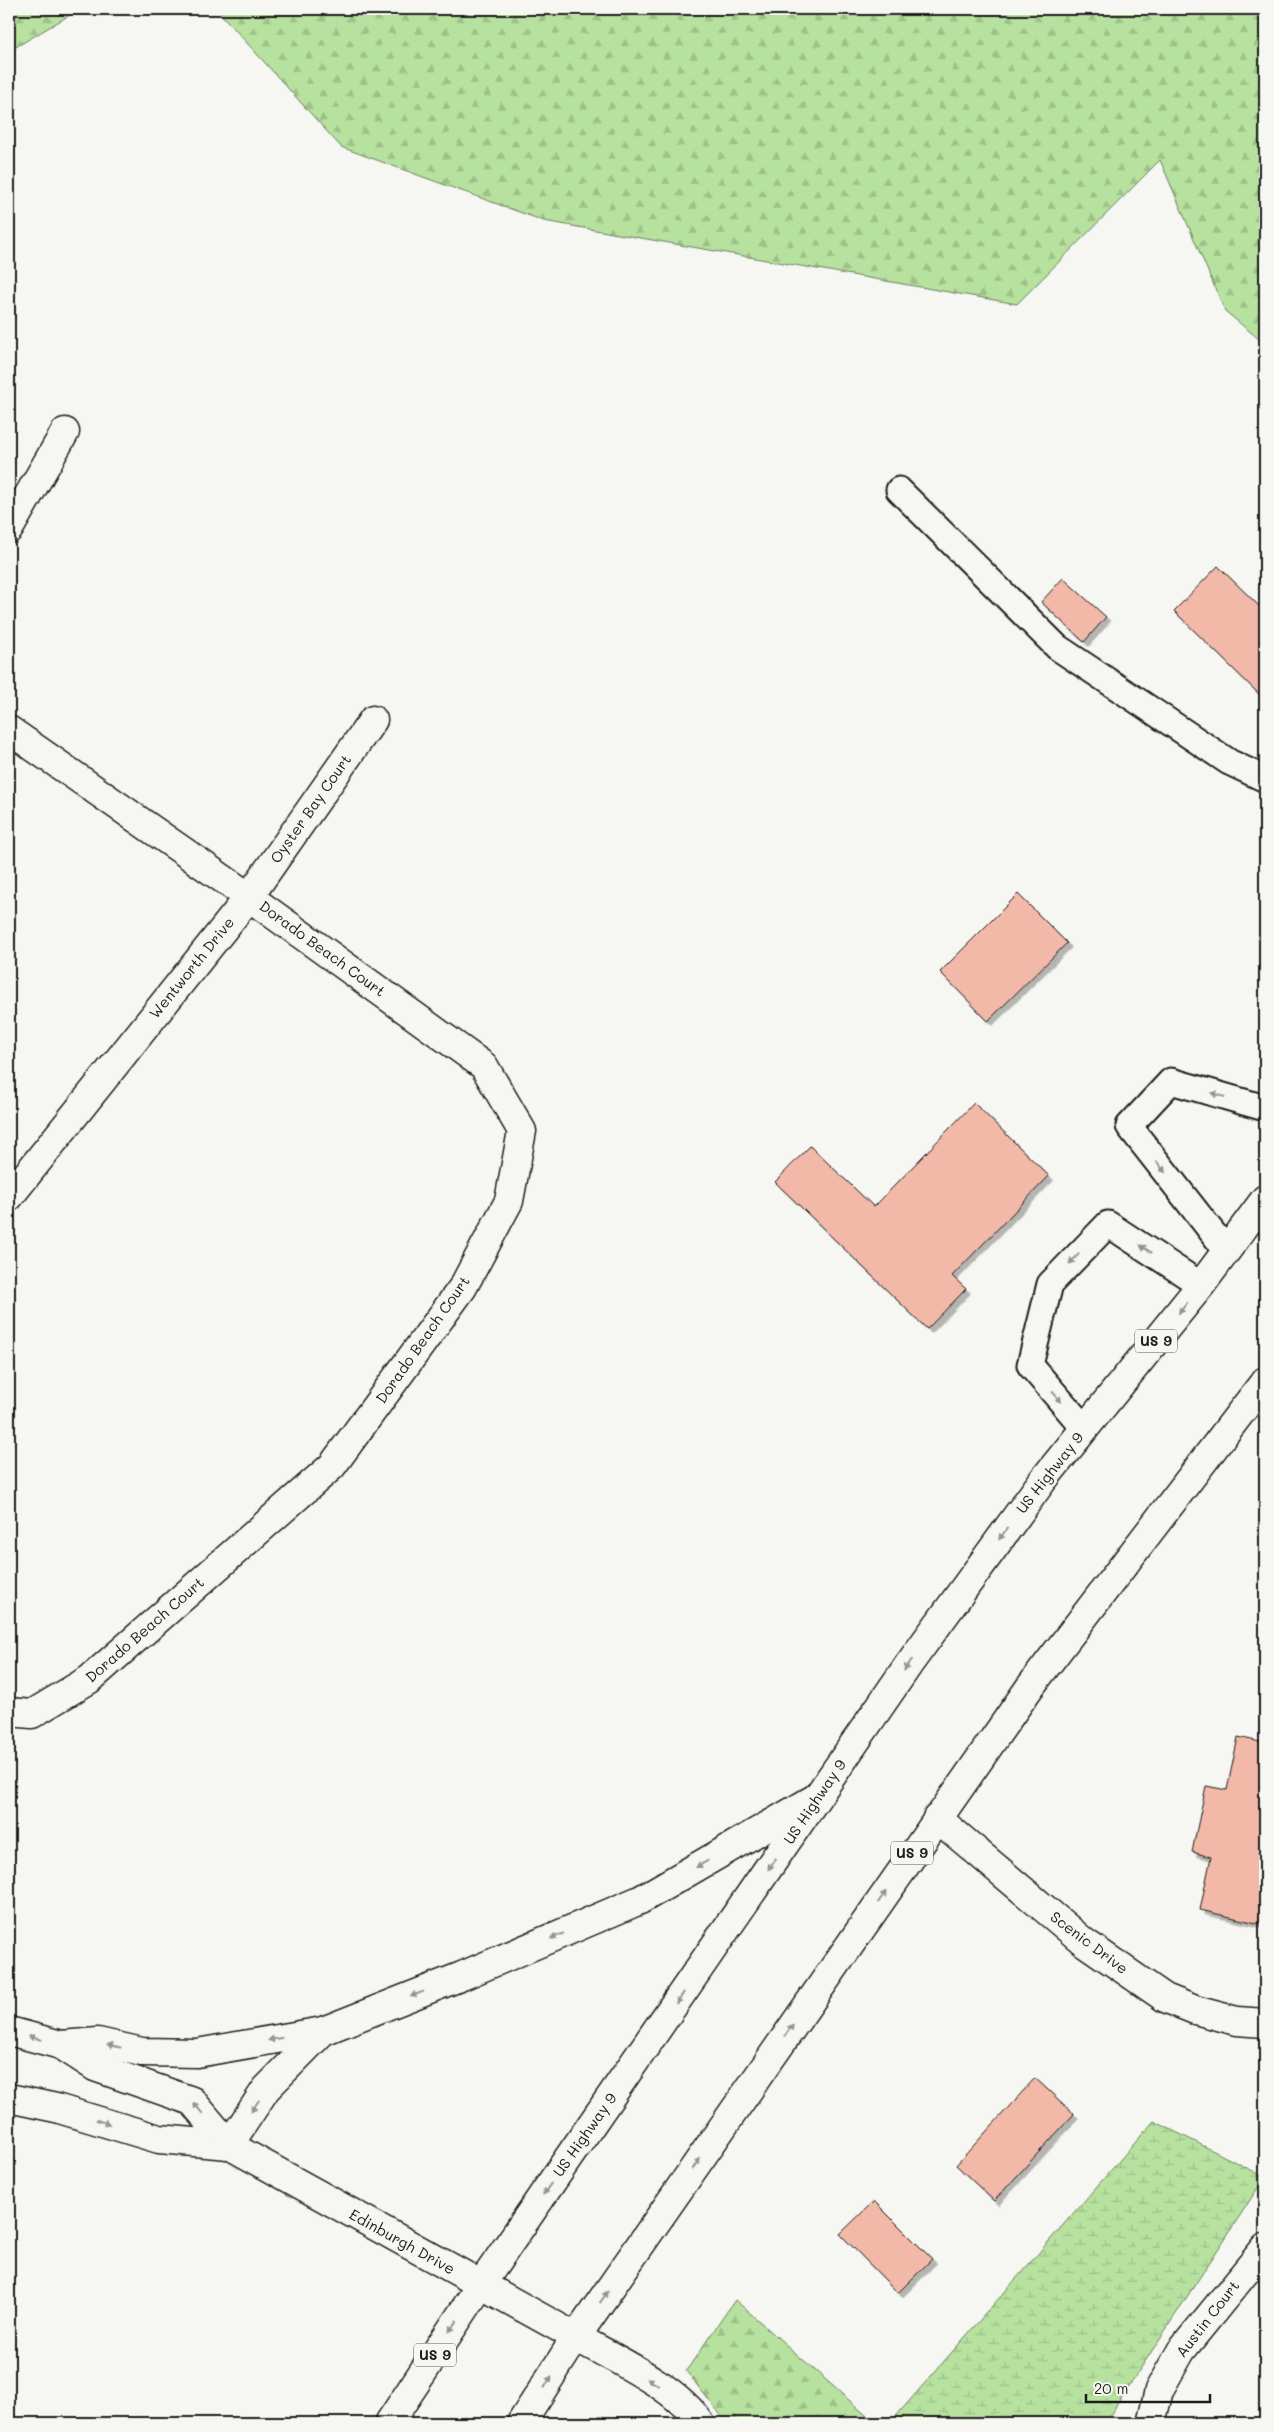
<svg xmlns="http://www.w3.org/2000/svg" width="1274" height="2432" font-family="Mali,sans-serif">
<style>
.forest{fill:url(#forest-firs);stroke:#6a7e5d}
.wetland{fill:url(#wetland-marsh);stroke:#6a7e5d}
.building{fill:#f2b9a9;stroke:#1c1c1c;filter:url(#shadow)}
.lines{fill:none;stroke-linecap:round;stroke-linejoin:round}
.lane-casing{stroke:#1c1c1c;stroke-width:29}
.street-casing{stroke:#1c1c1c;stroke-width:31}
.secondary-casing{stroke:#1c1c1c;stroke-width:31}
.highway-casing{stroke:#1c1c1c;stroke-width:31}
.lane{stroke:#f6f6f2;stroke-width:25}
.street{stroke:#f6f6f2;stroke-width:28}
.secondary{stroke:#f6f6f2;stroke-width:28}
.highway{stroke:#f6f6f2;stroke-width:28}
.oneway{fill:#949492}
.labels{text-anchor:middle;stroke-width:5;stroke-linejoin:round;paint-order:stroke}
.shield{fill:#f6f6f2;stroke:#5d5d5c;stroke-width:1}
.shield-label{font-size:14px;font-weight:bold;fill:#1c1c1c}
.street-label{font-size:15px;fill:#1c1c1c;stroke:#f6f6f2}
</style>
<defs>
<pattern id="forest-firs" width="22" height="20" patternUnits="userSpaceOnUse" patternTransform="scale(1.25)"><rect width="22" height="20" fill="#b7e19e"/><path d="M5 1l3.5 6h-7zM16 11l3.5 6h-7z" fill="#9dc088"/></pattern>
<pattern id="wetland-marsh" width="20" height="14" patternUnits="userSpaceOnUse" patternTransform="scale(1.25)"><rect width="20" height="14" fill="#b7e19e"/><path d="M1 5h8M5 5V1M11 12h8M15 12V8" fill="none" stroke="#9dc088"/></pattern>
<filter id="shadow"><feDropShadow dx="4.5" dy="4.5" stdDeviation="0" flood-color="#0004"/></filter>
</defs>
<rect width="100%" height="100%" fill="#f6f6f2"/>
<filter id="ink" filterUnits="userSpaceOnUse"><feTurbulence type="fractalNoise" baseFrequency=".02" numOctaves="2"/><feDisplacementMap in="SourceGraphic" scale="10" xChannelSelector="R" yChannelSelector="G"/><feConvolveMatrix kernelMatrix="1 2 1 2 8 2 1 2 1" color-interpolation-filters="sRGB"/></filter>
<g filter="url(#ink)">
<g class="forest">
<polygon points="9,9 80,9 9,51"/>
<polygon points="125,9 1265,9 1265,344 1225,311 1160,160 1017,304 544,221 341,147 219,12"/>
<polygon points="735,2300 875,2423 727,2423 686,2371"/>
</g>
<polygon class="wetland" points="1154,2121 1265,2177 1105,2423 890,2423"/>
<g class="building">
<polygon points="1218,566 1265,612 1265,700 1174,611"/>
<polygon points="1063,578 1106,617 1084,642 1041,602"/>
<polygon points="1018,894 1067,943 988,1021 940,972"/>
<polygon points="974,1103 1049,1176 952,1276 966,1289 927,1329 775,1182 810,1146 874,1207"/>
<polygon points="1238,1737 1265,1743 1265,1925 1200,1910 1211,1857 1192,1852 1206,1786 1227,1790"/>
<polygon points="1035,2078 1074,2114 994,2201 956,2165"/>
<polygon points="874,2201 932,2259 898,2293 840,2234"/>
</g>
<g class="lines">
<defs>
<g id="lane">
<polyline points="899,490 1057,647 1229,762 1265,779"/>
<polyline points="1227,1251 1129,1126 1171,1081 1265,1108"/>
<polyline points="1085,1429 1030,1365 1050,1284 1108,1224 1201,1285"/>
</g>
<g id="street">
<polyline points="9,529 65,432"/>
<polyline points="9,730 249,897 484,1066 522,1131 509,1201 463,1287 332,1466 90,1679 32,1714 9,1712"/>
<polyline points="9,1197 249,897 373,720"/>
<polyline points="937,1818 1084,1942 1165,1998 1195,2010 1237,2021 1265,2023"/>
<polyline points="1151,2423 1159,2390 1181,2351 1265,2248"/>
</g>
<g id="secondary">
<polyline points="9,2031 61,2045 95,2067 192,2101 229,2145 576,2337"/>
<polyline points="9,2098 56,2108 159,2139 229,2145"/>
</g>
<g id="highway">
<polyline points="61,2045 98,2042 142,2052 197,2053 323,2031 462,1976 640,1900 814,1799"/>
<polyline points="229,2145 266,2089 323,2031"/>
<path d="M576 2337C613 2358 677 2387 700 2423"/>
<polyline points="389,2423 480,2286 909,1664 1043,1480 1201,1285 1265,1199"/>
<polyline points="521,2423 576,2337 1030,1687 1265,1381"/>
</g>
</defs>
<use href="#lane" class="lane-casing"/>
<use href="#street" class="street-casing"/>
<use href="#secondary" class="secondary-casing"/>
<use href="#highway" class="highway-casing"/>
<use href="#lane" class="lane"/>
<use href="#street" class="street"/>
<use href="#secondary" class="secondary"/>
<use href="#highway" class="highway"/>
</g>
<defs><path id="oneway-solid" d="M-6-.8H1V-3.2L6.5 0L1 3.2V.8H-6Z" transform="scale(1.25)"/></defs>
<g class="oneway">
<use href="#oneway-solid" transform="translate(1218 1095) rotate(-164)"/>
<use href="#oneway-solid" transform="translate(1161 1167) rotate(52)"/>
<use href="#oneway-solid" transform="translate(1146 1249) rotate(-147)"/>
<use href="#oneway-solid" transform="translate(1074 1259) rotate(134)"/>
<use href="#oneway-solid" transform="translate(1183 1308) rotate(129)"/>
<use href="#oneway-solid" transform="translate(1057 1397) rotate(49)"/>
<use href="#oneway-solid" transform="translate(1003 1534) rotate(126)"/>
<use href="#oneway-solid" transform="translate(908 1665) rotate(125)"/>
<use href="#oneway-solid" transform="translate(702 1864) rotate(150)"/>
<use href="#oneway-solid" transform="translate(772 1864) rotate(125)"/>
<use href="#oneway-solid" transform="translate(882 1897) rotate(-55)"/>
<use href="#oneway-solid" transform="translate(557 1936) rotate(157)"/>
<use href="#oneway-solid" transform="translate(417 1994) rotate(159)"/>
<use href="#oneway-solid" transform="translate(680 1998) rotate(125)"/>
<use href="#oneway-solid" transform="translate(789 2030) rotate(-55)"/>
<use href="#oneway-solid" transform="translate(35 2038) rotate(-165)"/>
<use href="#oneway-solid" transform="translate(275 2039) rotate(170)"/>
<use href="#oneway-solid" transform="translate(114 2046) rotate(-167)"/>
<use href="#oneway-solid" transform="translate(255 2106) rotate(124)"/>
<use href="#oneway-solid" transform="translate(198 2108) rotate(-129)"/>
<use href="#oneway-solid" transform="translate(103 2122) rotate(17)"/>
<use href="#oneway-solid" transform="translate(696 2164) rotate(-55)"/>
<use href="#oneway-solid" transform="translate(547 2189) rotate(125)"/>
<use href="#oneway-solid" transform="translate(604 2297) rotate(-55)"/>
<use href="#oneway-solid" transform="translate(453 2326) rotate(124)"/>
<use href="#oneway-solid" transform="translate(548 2382) rotate(-58)"/>
<use href="#oneway-solid" transform="translate(653 2382) rotate(-144)"/>
</g>
</g>
<g class="labels">
<g class="shield">
<rect x="1135" y="1329.5" width="42" height="23" rx="4"/>
<rect x="891" y="1841.5" width="42" height="23" rx="4"/>
<rect x="414" y="2343.5" width="42" height="23" rx="4"/>
</g>
<g class="shield-label">
<text x="1156" y="1346">US 9</text>
<text x="912" y="1858">US 9</text>
<text x="435" y="2360">US 9</text>
</g>
<g class="street-label">
<text transform="translate(311 809) rotate(-55)" y="5">Oyster Bay Court</text>
<text transform="translate(322 949) rotate(36)" y="5">Dorado Beach Court</text>
<text transform="translate(192 968) rotate(-51)" y="5">Wentworth Drive</text>
<text transform="translate(423 1340) rotate(-55)" y="5">Dorado Beach Court</text>
<text transform="translate(1050 1473) rotate(-52)" y="5">US Highway 9</text>
<text transform="translate(145 1630) rotate(-41)" y="5">Dorado Beach Court</text>
<text transform="translate(815 1802) rotate(-56)" y="5">US Highway 9</text>
<text transform="translate(1089 1943) rotate(37)" y="5">Scenic Drive</text>
<text transform="translate(585 2135) rotate(-55)" y="5">US Highway 9</text>
<text transform="translate(402 2242) rotate(29)" y="5">Edinburgh Drive</text>
<text transform="translate(1208 2319) rotate(-52)" y="5">Austin Court</text>
</g>
</g>
<rect width="1274" height="2432" fill="none" stroke="#f6f6f2" stroke-width="30"/>
<rect x="15" y="15" width="1244" height="2402" fill="none" stroke="#1c1c1c" stroke-width="2" filter="url(#ink)"/>
<path d="M1086 2394v8h124v-8" fill="none" stroke="#1c1c1c" stroke-width="2.5"/>
<text x="1094" y="2394" font-size="15" fill="#1c1c1c" stroke="#f6f6f2" stroke-width="4" paint-order="stroke">20 m</text>
</svg>
